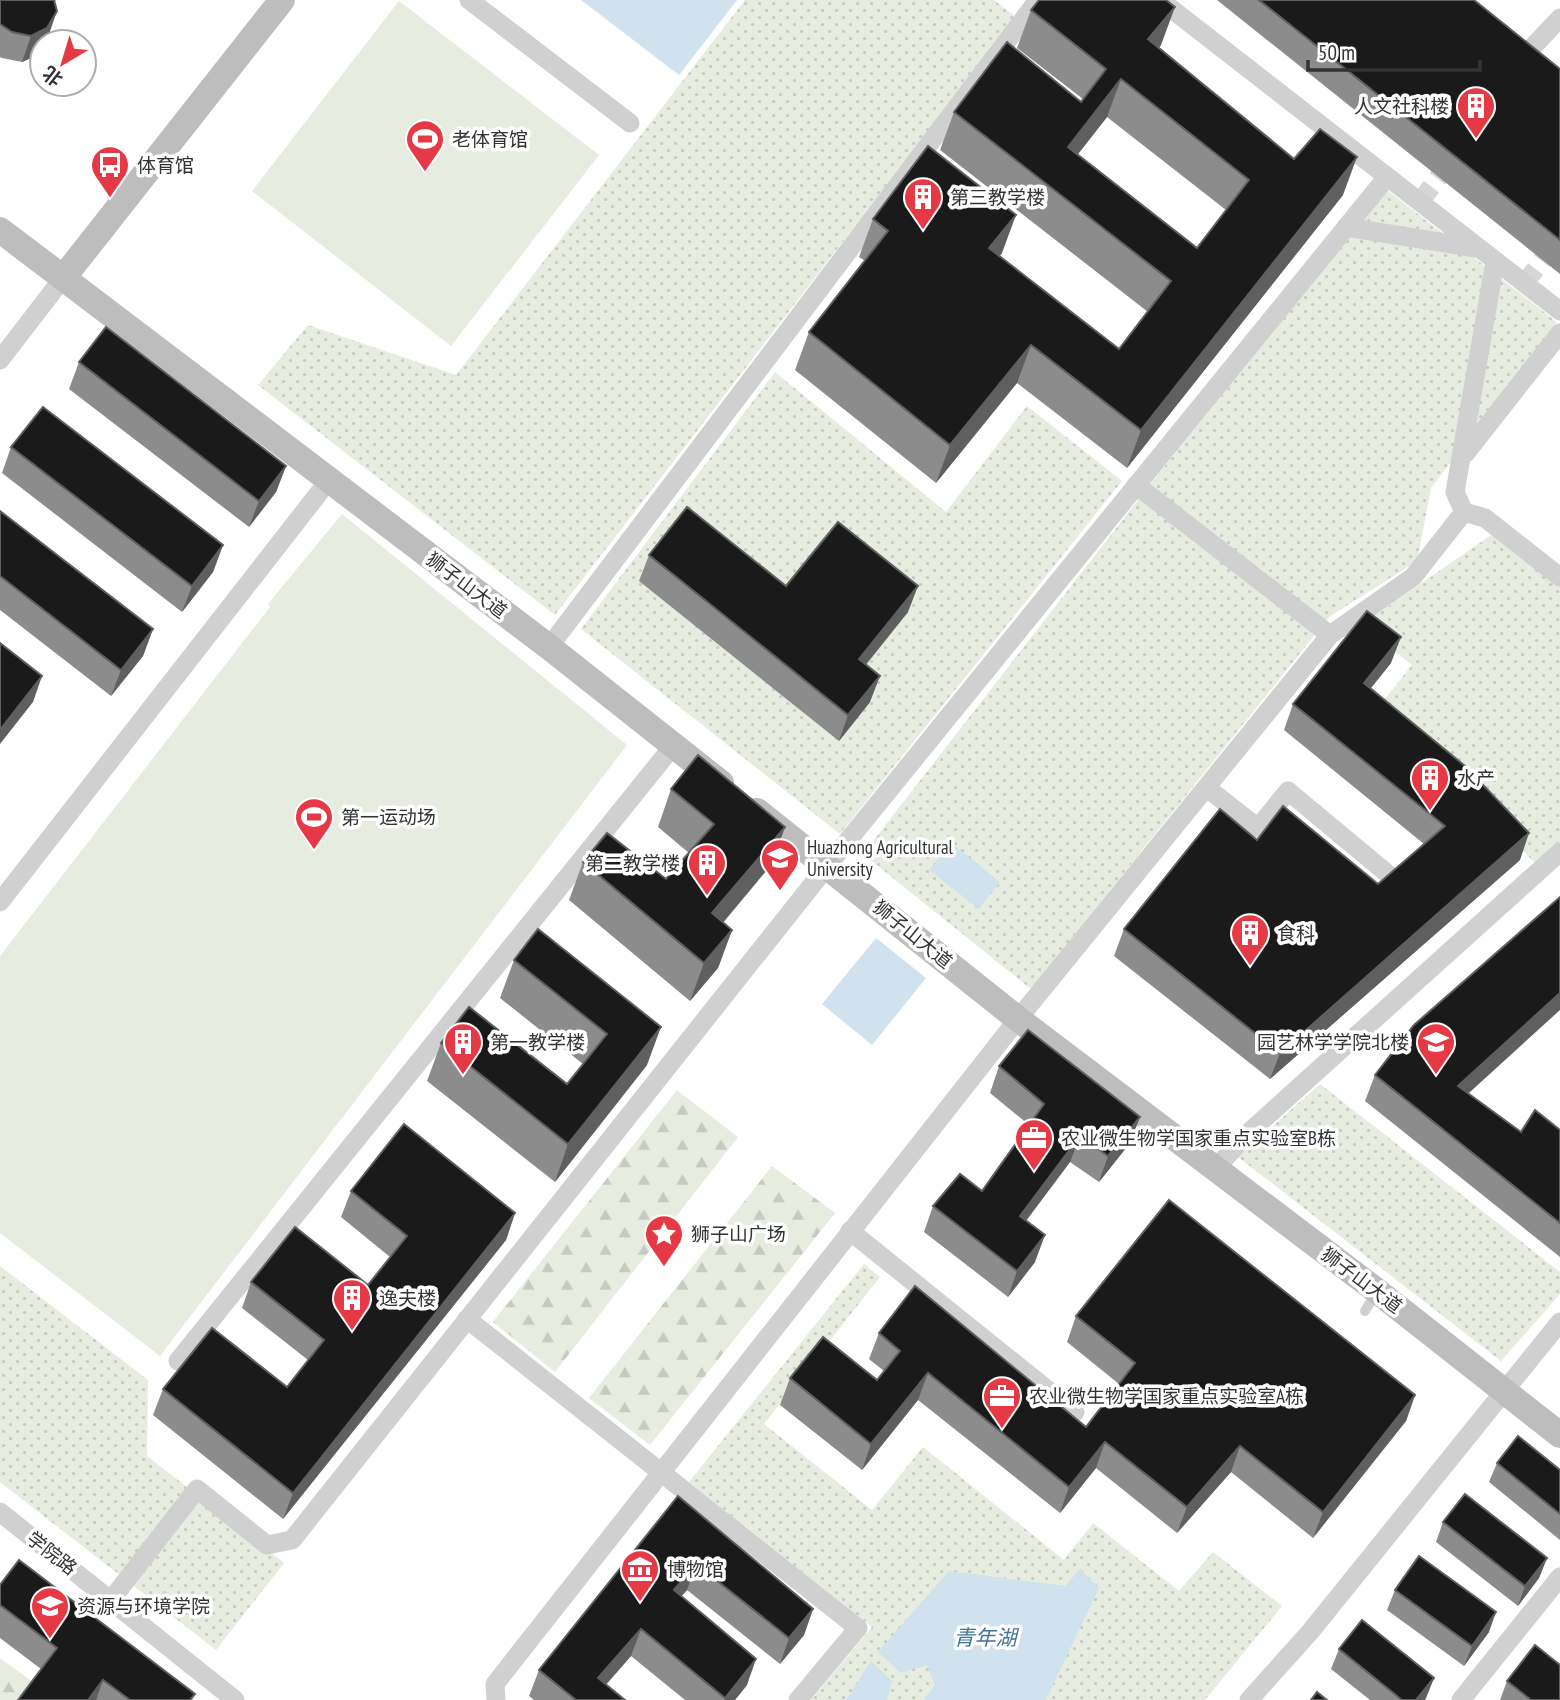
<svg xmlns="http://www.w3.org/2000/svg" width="1560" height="1700" font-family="'PT Sans Narrow','Noto Sans SC',sans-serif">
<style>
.green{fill:url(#green-dots)}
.forest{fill:url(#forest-firs)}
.pitch{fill:#e6ecdf}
.water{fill:#cfe2ee}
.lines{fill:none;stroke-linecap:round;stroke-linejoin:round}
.street-tunnel{stroke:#d6d6d6;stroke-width:19;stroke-dasharray:19 10;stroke-linecap:butt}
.lane{stroke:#d0d0d0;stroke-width:10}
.street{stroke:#d0d0d0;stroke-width:19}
.secondary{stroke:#bdbdbd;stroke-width:26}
.wall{fill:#8c8c8c;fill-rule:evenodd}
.shaded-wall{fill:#5f5f5f}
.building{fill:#1a1a1a;stroke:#5f5f5f;stroke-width:2;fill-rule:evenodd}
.labels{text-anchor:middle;stroke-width:7;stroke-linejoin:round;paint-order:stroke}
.poi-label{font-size:19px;fill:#333;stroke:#fff;text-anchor:start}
.street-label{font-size:19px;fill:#333;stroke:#fff}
.water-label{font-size:21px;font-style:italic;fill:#3f7597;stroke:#fff}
</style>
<defs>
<pattern id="green-dots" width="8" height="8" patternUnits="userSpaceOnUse" patternTransform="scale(1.75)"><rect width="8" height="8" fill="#e6ecdf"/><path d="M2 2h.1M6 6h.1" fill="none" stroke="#c6cbc0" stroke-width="1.8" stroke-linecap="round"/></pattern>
<pattern id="forest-firs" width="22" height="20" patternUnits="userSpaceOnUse" patternTransform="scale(1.75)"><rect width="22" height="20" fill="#e6ecdf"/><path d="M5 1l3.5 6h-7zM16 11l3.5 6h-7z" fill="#c6cbc0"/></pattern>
</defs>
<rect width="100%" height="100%" fill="#fff"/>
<g class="green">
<polygon points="745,0 994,0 1016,17 555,615 258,385 308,325 456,375"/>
<polygon points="1387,190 1557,322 1431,488 1417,561 1329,617 1031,989 863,854 1152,482"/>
<polygon points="775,372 946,512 1027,406 1122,481 840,834 581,629"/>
<polygon points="1497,531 1560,582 1560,842 1536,864 1453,779 1373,714 1412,665 1361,625"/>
<polygon points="1320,1084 1560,1272 1560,1294 1501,1361 1238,1157"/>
<polygon points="864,1264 880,1277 764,1424 872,1510 923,1447 1064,1560 1093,1523 1179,1591 1213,1552 1282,1606 1205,1700 811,1700 872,1627 689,1482"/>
<polygon points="0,1266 148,1380 147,1456 284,1563 216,1650 0,1482"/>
</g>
<g class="forest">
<polygon points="677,1090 738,1137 555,1372 493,1322"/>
<polygon points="772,1166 835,1213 650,1445 589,1398"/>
<polygon points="0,1658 34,1683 21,1700 0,1700"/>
</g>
<g class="pitch">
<polygon points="399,1 599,155 451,346 252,191"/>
<polygon points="342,514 627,745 160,1356 0,1233 0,956 270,607 268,604"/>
</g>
<g class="water">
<polygon points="581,0 737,0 679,75"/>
<polygon points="951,843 1000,882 979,909 929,870"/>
<polygon points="876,938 926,978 872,1045 822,1004"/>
<polygon points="1080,1569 1099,1588 1046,1700 924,1700 935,1685 927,1665 901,1673 878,1652 949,1571 1065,1586"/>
<polygon points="871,1661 892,1681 887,1700 846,1700"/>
</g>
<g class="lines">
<g class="street-tunnel">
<polyline points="1420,202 1453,158"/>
<polyline points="1524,284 1560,237"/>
</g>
<polyline class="lane" points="1365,1311 1377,1291"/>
<g class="street">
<polyline points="469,0 630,123"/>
<polyline points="1160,0 1560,311"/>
<polyline points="1526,54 1560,18"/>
<polyline points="1346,227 1476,248"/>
<polyline points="1495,262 1455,492 1464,512 1485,518 1560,577"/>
<polyline points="0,360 63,278"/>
<polyline points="1466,453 1560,333"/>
<polyline points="1136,485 1330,635"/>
<polyline points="549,647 1038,0"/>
<polyline points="1207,788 1258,828 1288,791 1389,875"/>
<polyline points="0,902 329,480"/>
<polyline points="1215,1169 1246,1135 1560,852"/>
<polyline points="850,1231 1075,1412"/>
<polyline points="467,1319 858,1628 798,1700"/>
<polyline points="178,1361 673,746"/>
<polyline points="0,1512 235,1700"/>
<polyline points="111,1600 197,1489 267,1545 292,1540 828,865 1387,177"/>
<polyline points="496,1700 495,1684 1018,1019 1330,635 1413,577 1464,512"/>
<polyline points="1249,1700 1310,1632 1560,1322"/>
<polyline points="1461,1700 1560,1577"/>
</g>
<g class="secondary">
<polyline points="0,230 549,647 721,783"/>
<polyline points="63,278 282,0"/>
<polyline points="757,811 1018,1019 1377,1291 1560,1435"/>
</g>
</g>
<g class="wall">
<polygon points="0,0 56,0 54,2 48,37 38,55 22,62 2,58 0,57"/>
<polygon points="1217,0 1474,0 1560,69 1560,274"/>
<path d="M1031 10 1161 45 1159 48 1294 159 1343 195 1127 468 1017 383 936 483 795 370 809 332 865 261 859 257 873 219 1002 253 999 256 1119 349 1148 312 940 150 954 112 1081 102 1083 99 1017 48ZM1107 117 1226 210 1197 248 1077 155Z"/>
<polygon points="79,362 286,466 276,492 249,527 69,389"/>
<polygon points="11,447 223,545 213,572 182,612 2,473"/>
<polygon points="0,511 153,629 143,656 111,696 0,610"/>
<polygon points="649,555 786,586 908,612 866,665 870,702 839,741 639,581"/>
<polygon points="1391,663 1371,688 1520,860 1270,1079 1114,956 1124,929 1257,840 1378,884 1424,844 1284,730 1293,704"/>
<polygon points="671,789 785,827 771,865 723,923 732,930 718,968 690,1001 569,900 583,862 666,879 689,853 658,827"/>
<polygon points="514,960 647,1065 555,1182 427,1081 441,1043 567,1084 583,1064 500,998"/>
<polygon points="999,1066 1140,1117 1130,1143 1099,1182 1070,1162 1026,1221 1035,1262 1008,1297 924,1232 933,1206 982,1191 1029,1125 990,1093"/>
<polygon points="1375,1075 1468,1094 1521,1132 1560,1130 1560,1257 1365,1101"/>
<polygon points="351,1191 515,1213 506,1240 283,1519 153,1415 163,1389 287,1387 308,1360 242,1308 251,1282 368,1285 390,1257 341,1217"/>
<polygon points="1076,1316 1415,1395 1406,1421 1313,1538 1231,1472 1177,1533 1096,1468 1060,1513 918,1400 862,1470 780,1405 790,1378 877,1380 884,1371 869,1359 879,1333 1086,1427 1119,1384 1067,1342"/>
<polygon points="1497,1463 1560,1470 1560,1540 1489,1482"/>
<polygon points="678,1496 813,1609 804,1635 780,1664 687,1590 681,1596 747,1685 735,1700 685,1700 631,1656 606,1685 625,1700 534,1700 529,1696 539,1670"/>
<polygon points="1443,1522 1547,1558 1539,1578 1518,1606 1436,1542"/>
<polygon points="0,1585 195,1694 192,1700 18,1700 41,1669 0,1638"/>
<polygon points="1395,1590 1489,1632 1464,1666 1387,1610"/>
<polygon points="1339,1649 1434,1678 1426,1698 1425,1700 1370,1700 1331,1669"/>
<polygon points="1507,1681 1560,1700 1500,1700"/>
</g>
<g class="shaded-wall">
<polygon points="1175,7 1161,45 1134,77 1148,39"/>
<polygon points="57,11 48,37 45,42 42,42 42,47 38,55 22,62 31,36"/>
<polygon points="1121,79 1107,117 1054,185 1068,147"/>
<polygon points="1357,157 1343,195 1127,468 1141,430"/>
<polygon points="1016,215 1002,253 975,286 989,248"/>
<polygon points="1031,345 1017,383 936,483 950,445"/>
<polygon points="286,466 276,492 249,527 259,501"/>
<polygon points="223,545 213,572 182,612 192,586"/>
<polygon points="918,586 908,612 849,685 859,659"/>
<polygon points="153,629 143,656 111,696 121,670"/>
<polygon points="1401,637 1391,663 1354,709 1364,683"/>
<polygon points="42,676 33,702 0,744 0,730"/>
<polygon points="880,676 870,702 839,741 848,715"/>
<polygon points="785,827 771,865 698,952 712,913"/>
<polygon points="1529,833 1520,860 1270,1079 1280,1053"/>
<polygon points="732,930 718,968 690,1001 704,963"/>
<polygon points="1560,993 1560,1010 1448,1112 1458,1086"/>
<polygon points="661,1027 647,1065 555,1182 568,1144"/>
<polygon points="1140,1117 1130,1143 1099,1182 1108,1156"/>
<polygon points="1080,1136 1070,1162 1010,1242 1020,1216"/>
<polygon points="515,1213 506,1240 283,1519 293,1493"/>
<polygon points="1045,1235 1035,1262 1008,1297 1017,1271"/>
<polygon points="928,1373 918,1400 862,1470 871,1444"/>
<polygon points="1415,1395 1406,1421 1313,1538 1323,1512"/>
<polygon points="1105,1442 1096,1468 1060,1513 1069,1487"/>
<polygon points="1240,1446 1231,1472 1177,1533 1187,1507"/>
<polygon points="1547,1558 1539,1578 1518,1606 1525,1586"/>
<polygon points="696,1564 687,1590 664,1616 674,1590"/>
<polygon points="813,1609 804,1635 780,1664 789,1638"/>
<polygon points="1496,1612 1489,1632 1464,1666 1472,1646"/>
<polygon points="641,1629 631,1656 592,1700 598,1678"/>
<polygon points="756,1659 747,1685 735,1700 724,1700"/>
<polygon points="1434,1678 1425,1700 1416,1700"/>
<polygon points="103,1680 96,1700 88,1700"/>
</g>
<g class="building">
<polygon points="0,0 54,0 57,11 47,28 31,36 12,32 0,24"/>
<path d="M1039 0H1166L1175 7 1148 39 1294 159 1320 129 1357 157 1141 430 1031 345 950 445 809 332 888 231 873 219 928 146 1016 215 989 248 1119 349 1171 281 954 112 1007 42 1081 102 1106 69 1031 10ZM1121 79 1249 180 1197 248 1068 147Z"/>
<polygon points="1259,0 1474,0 1560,69 1560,240"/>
<polygon points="106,327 286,466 259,501 79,362"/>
<polygon points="43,407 223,545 192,586 11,447"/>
<polygon points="687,507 786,586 838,522 918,586 859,659 880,676 848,715 649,555"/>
<polygon points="0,511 153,629 121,670 0,576"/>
<polygon points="1367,611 1401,637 1364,683 1465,766 1529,833 1280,1053 1124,929 1220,809 1257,840 1283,806 1378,884 1445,826 1293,704"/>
<polygon points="0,643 42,676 0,730"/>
<polygon points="698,755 785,827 712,913 732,930 704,963 583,862 607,833 666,879 714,824 671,789"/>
<polygon points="1560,897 1560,993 1458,1086 1521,1132 1535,1110 1560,1130 1560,1223 1375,1075 1414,1025"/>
<polygon points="538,929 661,1027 568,1144 441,1043 469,1007 567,1084 607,1034 514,960"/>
<polygon points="1028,1030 1140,1117 1108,1156 1080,1136 1020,1216 1045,1235 1017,1271 933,1206 960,1174 982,1191 1044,1104 999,1066"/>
<polygon points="404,1124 515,1213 293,1493 163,1389 212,1328 287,1387 324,1340 251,1282 295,1227 368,1285 407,1236 351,1191"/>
<polygon points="1169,1200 1415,1395 1323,1512 1240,1446 1187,1507 1105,1442 1069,1487 928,1373 871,1444 790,1378 823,1337 877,1380 900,1351 879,1333 915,1286 1086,1427 1135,1363 1076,1316"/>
<polygon points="1518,1436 1560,1470 1560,1514 1497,1463"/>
<polygon points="1465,1494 1547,1558 1525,1586 1443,1522"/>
<polygon points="678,1496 813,1609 789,1638 696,1564 674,1590 756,1659 725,1698 641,1629 598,1678 625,1700 576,1700 539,1670"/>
<polygon points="1419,1556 1496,1612 1472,1646 1395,1590"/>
<polygon points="19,1560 195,1694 190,1700 130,1700 103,1680 88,1700 18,1700 57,1648 0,1605 0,1585"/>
<polygon points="1362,1620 1434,1678 1416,1700 1402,1700 1339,1649"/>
<polygon points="1535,1645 1560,1665 1560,1700 1531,1700 1507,1681"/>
<polygon points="1317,1692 1327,1700 1311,1700"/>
</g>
<defs>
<symbol id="building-pin" viewBox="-11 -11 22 30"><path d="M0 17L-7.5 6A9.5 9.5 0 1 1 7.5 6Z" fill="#e63946" stroke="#fff"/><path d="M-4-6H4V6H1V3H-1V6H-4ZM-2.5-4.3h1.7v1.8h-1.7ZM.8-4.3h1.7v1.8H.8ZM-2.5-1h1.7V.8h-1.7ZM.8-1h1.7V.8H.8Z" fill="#fff"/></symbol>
<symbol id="stadium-pin" viewBox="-11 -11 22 30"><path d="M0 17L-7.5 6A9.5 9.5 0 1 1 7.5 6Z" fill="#e63946" stroke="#fff"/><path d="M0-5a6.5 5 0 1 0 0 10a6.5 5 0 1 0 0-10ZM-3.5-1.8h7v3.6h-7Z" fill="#fff"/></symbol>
<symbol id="bus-pin" viewBox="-11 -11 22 30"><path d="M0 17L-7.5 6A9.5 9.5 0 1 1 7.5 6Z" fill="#e63946" stroke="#fff"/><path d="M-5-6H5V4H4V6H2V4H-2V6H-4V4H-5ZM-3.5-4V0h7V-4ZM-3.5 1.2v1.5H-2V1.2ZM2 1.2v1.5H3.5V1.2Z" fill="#fff"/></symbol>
<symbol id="university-pin" viewBox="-11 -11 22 30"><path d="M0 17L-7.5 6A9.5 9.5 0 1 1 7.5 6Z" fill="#e63946" stroke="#fff"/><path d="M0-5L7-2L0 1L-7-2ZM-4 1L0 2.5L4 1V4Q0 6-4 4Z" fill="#fff"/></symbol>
<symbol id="school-pin" viewBox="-11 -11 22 30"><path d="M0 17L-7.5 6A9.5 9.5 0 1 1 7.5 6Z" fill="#e63946" stroke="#fff"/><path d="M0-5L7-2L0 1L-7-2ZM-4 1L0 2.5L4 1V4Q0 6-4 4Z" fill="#fff"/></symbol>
<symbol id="office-pin" viewBox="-11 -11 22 30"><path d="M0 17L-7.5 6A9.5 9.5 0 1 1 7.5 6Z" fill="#e63946" stroke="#fff"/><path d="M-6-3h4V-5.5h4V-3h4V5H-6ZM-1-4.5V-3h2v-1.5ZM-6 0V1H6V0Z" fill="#fff"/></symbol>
<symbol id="sight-pin" viewBox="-11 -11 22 30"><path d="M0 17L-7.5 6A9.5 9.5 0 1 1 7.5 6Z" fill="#e63946" stroke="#fff"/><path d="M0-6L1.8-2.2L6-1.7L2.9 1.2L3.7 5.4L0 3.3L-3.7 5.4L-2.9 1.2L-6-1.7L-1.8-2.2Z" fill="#fff"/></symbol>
<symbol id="museum-pin" viewBox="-11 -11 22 30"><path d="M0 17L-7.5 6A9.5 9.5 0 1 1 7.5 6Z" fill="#e63946" stroke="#fff"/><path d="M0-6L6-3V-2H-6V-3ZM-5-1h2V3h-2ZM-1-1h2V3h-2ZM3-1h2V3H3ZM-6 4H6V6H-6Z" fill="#fff"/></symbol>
</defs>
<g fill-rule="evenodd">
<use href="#building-pin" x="1454" y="84" width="44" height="60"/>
<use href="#stadium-pin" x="403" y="117" width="44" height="60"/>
<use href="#bus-pin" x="88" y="143" width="44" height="60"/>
<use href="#building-pin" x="901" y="175" width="44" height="60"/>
<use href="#building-pin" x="1408" y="756" width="44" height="60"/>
<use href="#stadium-pin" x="292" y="795" width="44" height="60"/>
<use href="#university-pin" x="758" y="836" width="44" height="60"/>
<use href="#building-pin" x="685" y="841" width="44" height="60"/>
<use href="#building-pin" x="1228" y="911" width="44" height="60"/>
<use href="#building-pin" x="441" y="1020" width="44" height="60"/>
<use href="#school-pin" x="1414" y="1020" width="44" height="60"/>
<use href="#office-pin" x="1012" y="1116" width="44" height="60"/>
<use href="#sight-pin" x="642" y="1212" width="44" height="60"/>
<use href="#building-pin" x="330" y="1276" width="44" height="60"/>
<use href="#office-pin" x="980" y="1374" width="44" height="60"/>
<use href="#museum-pin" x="618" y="1547" width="44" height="60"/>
<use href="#university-pin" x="28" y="1584" width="44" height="60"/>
</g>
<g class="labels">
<g class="poi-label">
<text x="1449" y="113" text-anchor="end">人文社科楼</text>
<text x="452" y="146">老体育馆</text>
<text x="137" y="172">体育馆</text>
<text x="950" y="204">第三教学楼</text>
<text x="1457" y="785">水产</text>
<text x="341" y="824">第一运动场</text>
<text x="807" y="854">Huazhong Agricultural<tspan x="807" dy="22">University</tspan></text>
<text x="680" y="870" text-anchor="end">第二教学楼</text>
<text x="1277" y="940">食科</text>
<text x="490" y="1049">第一教学楼</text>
<text x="1409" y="1049" text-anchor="end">园艺林学学院北楼</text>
<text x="1061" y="1145">农业微生物学国家重点实验室B栋</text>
<text x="691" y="1241">狮子山广场</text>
<text x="379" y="1305">逸夫楼</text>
<text x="1029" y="1403">农业微生物学国家重点实验室A栋</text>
<text x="667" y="1576">博物馆</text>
<text x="77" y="1613">资源与环境学院</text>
</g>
<g class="street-label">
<text transform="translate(467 585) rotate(37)" y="7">狮子山大道</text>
<text transform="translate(913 934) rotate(39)" y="7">狮子山大道</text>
<text transform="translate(1362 1280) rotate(37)" y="7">狮子山大道</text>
<text transform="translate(52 1553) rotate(38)" y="7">学院路</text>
</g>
<g class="water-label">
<text x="985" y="1645">青年湖</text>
</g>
</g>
<g transform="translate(63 63) rotate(218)"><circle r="33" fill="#ffffff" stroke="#adadad" stroke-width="2"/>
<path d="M0-5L12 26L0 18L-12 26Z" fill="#e63946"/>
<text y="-10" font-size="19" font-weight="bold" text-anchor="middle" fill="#333333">北</text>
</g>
<path d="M1308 60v10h172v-10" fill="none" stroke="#333333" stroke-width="3.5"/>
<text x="1318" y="60" font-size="21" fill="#333333" stroke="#ffffff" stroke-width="5" paint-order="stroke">50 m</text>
</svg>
